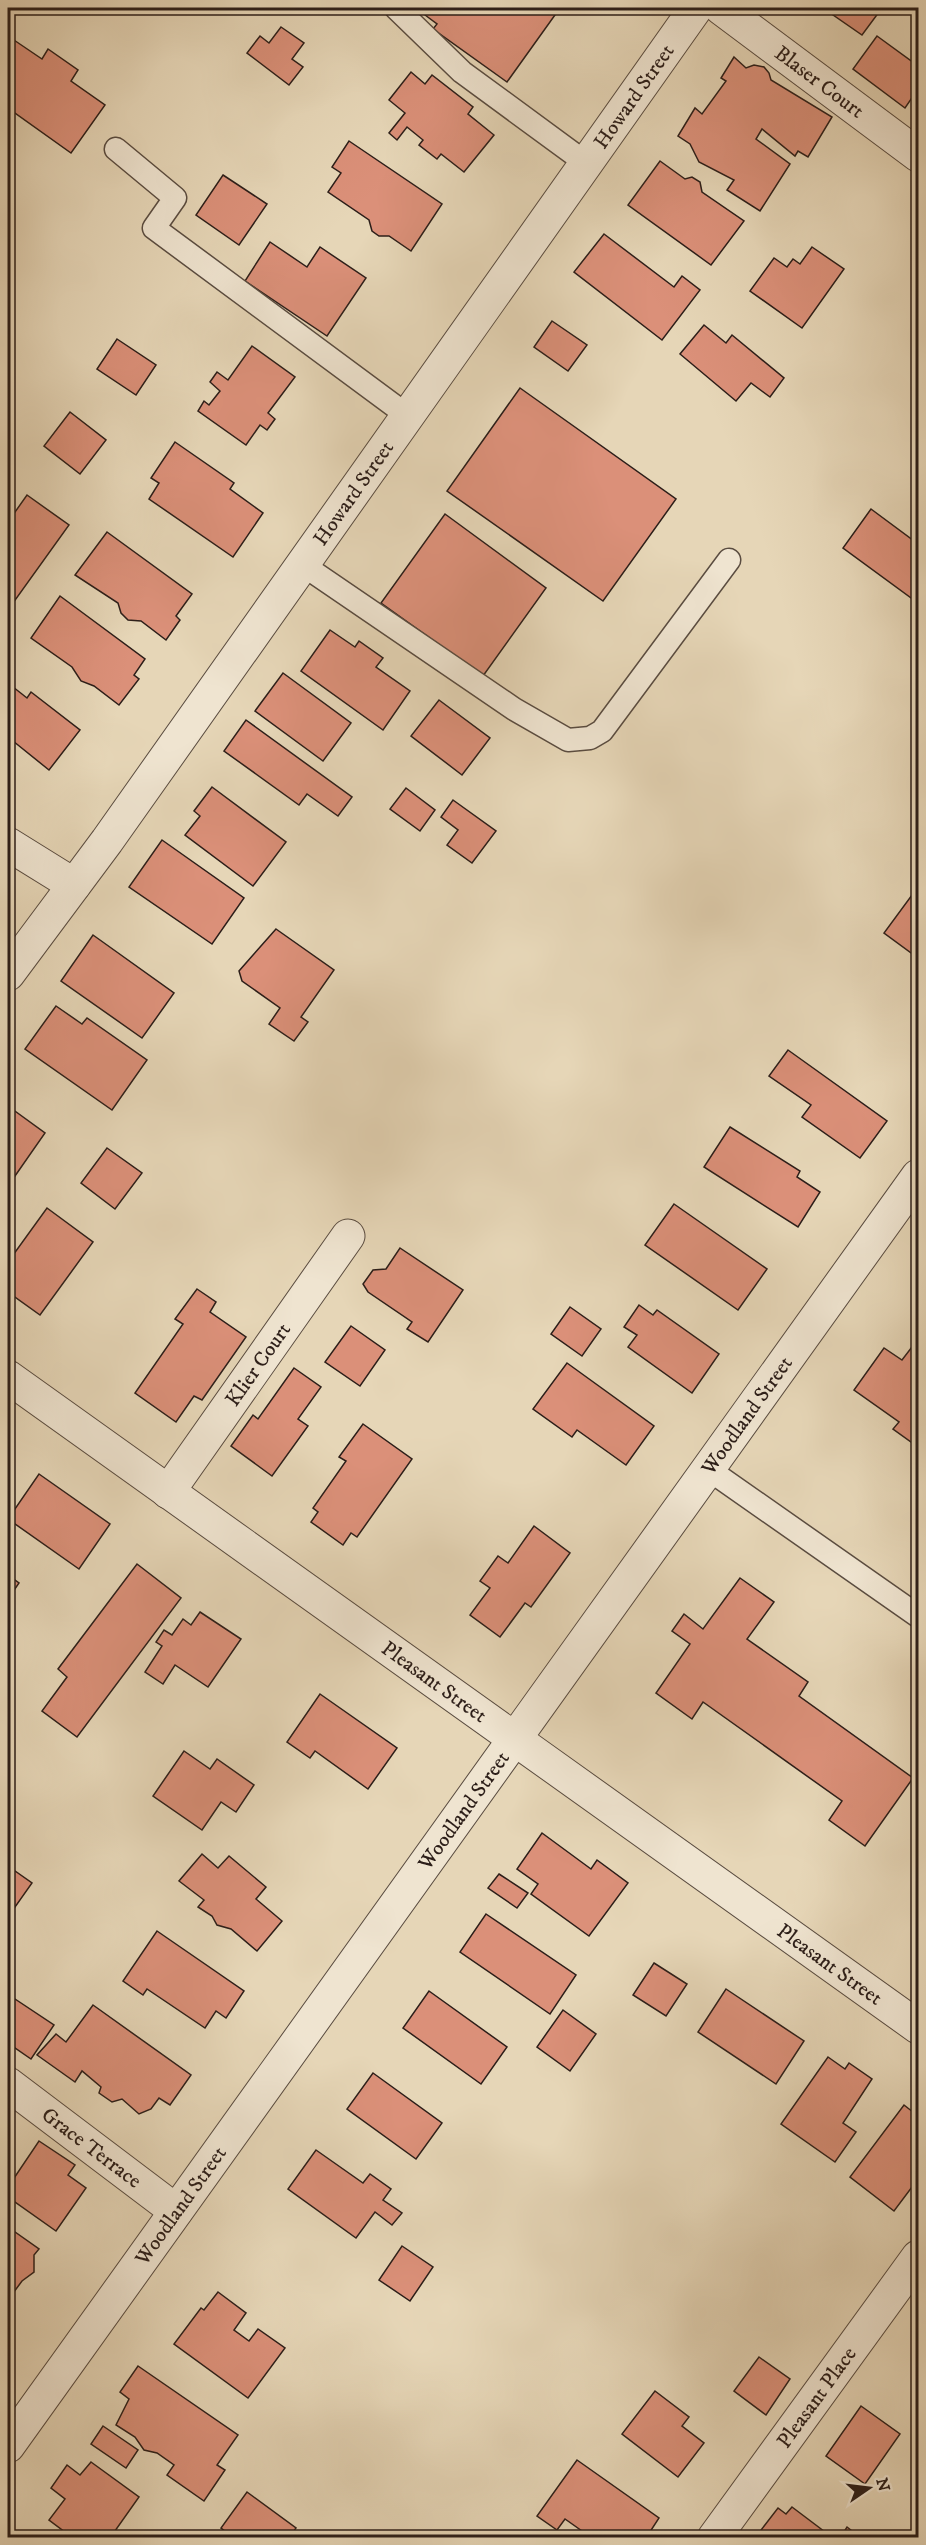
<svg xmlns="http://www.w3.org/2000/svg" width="926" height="2545" font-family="'IM FELL DW Pica',serif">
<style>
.building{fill:#db9079;stroke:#2c1e19;stroke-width:1.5}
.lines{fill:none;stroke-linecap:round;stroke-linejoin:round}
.lane-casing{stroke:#5a4c40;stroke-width:25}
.street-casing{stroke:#5a4c40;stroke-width:35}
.lane{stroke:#efe4d0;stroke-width:22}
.street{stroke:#efe4d0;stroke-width:33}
.labels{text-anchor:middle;stroke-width:5;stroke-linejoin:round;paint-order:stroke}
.street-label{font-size:21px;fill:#2c1e19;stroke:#efe4d0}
</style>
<rect width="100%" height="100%" fill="#e6d6b7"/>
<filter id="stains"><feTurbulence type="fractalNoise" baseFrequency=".00333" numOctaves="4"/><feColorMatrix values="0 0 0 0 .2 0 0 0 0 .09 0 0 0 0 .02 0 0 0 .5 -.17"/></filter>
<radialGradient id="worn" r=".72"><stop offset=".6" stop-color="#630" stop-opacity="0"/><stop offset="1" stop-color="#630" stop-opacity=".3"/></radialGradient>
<g class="building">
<polygon points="431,8 560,8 507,82 433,29 437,24 425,15"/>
<polygon points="823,8 882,8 862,35"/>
<polygon points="281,27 304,43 292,59 303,67 289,85 247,53 260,36 269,43"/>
<polygon points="8,36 42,59 48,49 78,70 71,81 105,105 71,153 8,108"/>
<polygon points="877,36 918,66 918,89 905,108 853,69"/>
<polygon points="734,57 746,68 754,65 764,67 769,73 771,80 832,117 808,157 798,151 795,156 762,129 756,139 790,164 760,211 727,190 734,180 699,162 690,144 678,136 695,108 702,114 726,81 721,78"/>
<polygon points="411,72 425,84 432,75 473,107 468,114 494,135 464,172 441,154 437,159 419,145 423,140 407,127 397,140 389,133 405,113 389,100"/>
<polygon points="349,141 442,204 411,251 389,236 379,236 372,231 369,220 328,192 341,173 332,167"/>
<polygon points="660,161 685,179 692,177 700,182 702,192 744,221 711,265 628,205"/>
<polygon points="223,175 267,204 239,245 196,215"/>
<polygon points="604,234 674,287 682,276 700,290 662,340 574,272"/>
<polygon points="270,242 307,267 320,247 366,278 327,336 245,281"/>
<polygon points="812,247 844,269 802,328 750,291 774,258 787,267 793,259 800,264"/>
<polygon points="552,321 587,345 568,371 534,347"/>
<polygon points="704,325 726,343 732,335 784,378 770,397 751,383 736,401 680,354"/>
<polygon points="117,339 156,365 136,395 97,369"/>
<polygon points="252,346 295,377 268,413 275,419 267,430 260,425 246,445 198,411 204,401 209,405 220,391 210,382 217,372 228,380"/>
<polygon points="520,388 676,499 603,601 447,491"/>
<polygon points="70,412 106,440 80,474 44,446"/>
<polygon points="175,442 234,483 230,489 263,513 233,557 149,499 159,483 151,478"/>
<polygon points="27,495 69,525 8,610 8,522"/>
<polygon points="871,509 918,544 918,603 843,548"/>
<polygon points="445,514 546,588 483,676 381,603"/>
<polygon points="107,532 192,594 176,616 180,620 166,640 141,621 128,620 121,613 118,603 75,575"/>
<polygon points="60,596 145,659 134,675 139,679 119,705 94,686 81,681 72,667 31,638"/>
<polygon points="330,630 355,647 359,641 383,658 376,667 410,691 383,730 301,671"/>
<polygon points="283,673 351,723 323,761 255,711"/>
<polygon points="8,683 27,698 31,692 80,730 49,770 8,737"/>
<polygon points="439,700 490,738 462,775 411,736"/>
<polygon points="246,720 352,797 338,816 307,794 299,805 224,751"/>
<polygon points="212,787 286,842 253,886 185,835 200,816 194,811"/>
<polygon points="406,788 435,810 420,831 390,809"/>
<polygon points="453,800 496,831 472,863 447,845 458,830 441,817"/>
<polygon points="162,840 244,898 212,944 129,887"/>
<polygon points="918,858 918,870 913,866"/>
<polygon points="912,895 918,899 918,958 884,933"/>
<polygon points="276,929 334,970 301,1017 308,1022 294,1041 269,1024 280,1008 242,981 239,971"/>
<polygon points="93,935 174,993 142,1038 61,981"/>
<polygon points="56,1006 82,1024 87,1018 147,1060 112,1110 25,1049"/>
<polygon points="788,1050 887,1121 860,1158 802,1117 811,1105 769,1076"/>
<polygon points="8,1106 45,1133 8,1186"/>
<polygon points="730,1127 800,1171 797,1177 820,1192 798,1227 704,1167"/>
<polygon points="107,1148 142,1173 115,1209 81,1183"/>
<polygon points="674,1204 767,1269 738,1310 645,1245"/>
<polygon points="47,1208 93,1242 40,1315 8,1292 8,1262"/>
<polygon points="400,1248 463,1290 428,1342 407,1329 412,1322 368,1292 363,1284 373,1270 386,1269"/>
<polygon points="197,1289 216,1302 210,1312 246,1337 202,1400 194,1396 176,1422 135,1393 183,1324 175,1319"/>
<polygon points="639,1305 653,1315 657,1310 719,1354 692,1393 628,1347 637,1335 624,1327"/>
<polygon points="570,1307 601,1329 582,1356 551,1334"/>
<polygon points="351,1326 385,1350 360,1386 325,1362"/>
<polygon points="915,1343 918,1345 918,1447 893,1429 899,1422 854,1390 884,1348 902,1360"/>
<polygon points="567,1363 654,1426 626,1465 577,1430 572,1437 533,1409"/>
<polygon points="294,1368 321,1387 298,1419 308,1426 272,1476 231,1446 253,1415 258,1419"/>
<polygon points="363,1424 412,1459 357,1537 351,1533 343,1545 311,1522 318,1512 313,1508 346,1461 339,1457"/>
<polygon points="39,1474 110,1524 79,1569 8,1519"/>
<polygon points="534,1526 570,1553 531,1607 525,1603 500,1637 470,1615 490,1588 480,1581 498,1556 508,1563"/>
<polygon points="137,1564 181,1598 77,1737 42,1711 67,1677 58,1669"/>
<polygon points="8,1575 19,1583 8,1599"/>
<polygon points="740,1578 774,1602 747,1639 808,1682 799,1696 913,1778 865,1846 829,1820 842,1801 703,1702 692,1719 656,1693 690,1644 672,1631 684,1614 703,1629"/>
<polygon points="200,1612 241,1639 208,1687 175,1665 163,1684 145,1672 162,1646 156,1642 164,1630 172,1635 183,1619 191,1625"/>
<polygon points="320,1694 397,1748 368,1789 315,1751 310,1758 287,1742"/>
<polygon points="184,1751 210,1769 217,1759 254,1785 236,1812 221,1802 202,1830 153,1796"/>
<polygon points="542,1833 591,1869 597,1860 628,1883 589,1936 531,1894 538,1884 517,1869"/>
<polygon points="202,1854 218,1868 229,1856 266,1887 256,1899 282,1921 257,1951 231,1929 217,1925 212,1916 198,1907 204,1900 179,1881"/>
<polygon points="8,1866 32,1883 8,1917"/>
<polygon points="499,1874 528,1893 517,1908 488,1888"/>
<polygon points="486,1914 576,1975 550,2014 460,1952"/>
<polygon points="157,1931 244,1991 226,2018 216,2011 205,2028 147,1989 143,1995 123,1981"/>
<polygon points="654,1963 687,1984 666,2016 633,1995"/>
<polygon points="726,1989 804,2041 776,2084 698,2032"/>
<polygon points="429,1991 507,2047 481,2084 403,2028"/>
<polygon points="9,1995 54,2025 31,2059 8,2043"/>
<polygon points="93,2005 191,2075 170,2105 159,2098 151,2109 139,2114 122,2099 112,2102 99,2093 101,2087 82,2071 75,2082 37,2055 56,2034 66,2042"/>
<polygon points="563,2010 596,2034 570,2071 537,2047"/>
<polygon points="828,2057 845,2069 849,2063 872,2079 843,2123 856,2132 835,2162 781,2124"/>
<polygon points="373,2073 442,2123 416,2159 347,2109"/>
<polygon points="904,2105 918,2116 918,2179 894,2211 850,2177"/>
<polygon points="39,2141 75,2165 68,2175 86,2188 56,2231 8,2197 8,2187"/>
<polygon points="316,2150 363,2183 370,2174 391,2189 383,2200 402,2213 392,2225 375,2212 356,2238 288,2189"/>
<polygon points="8,2227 39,2249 34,2255 34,2272 22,2281 8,2300"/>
<polygon points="402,2246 433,2267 410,2301 379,2280"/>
<polygon points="218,2292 246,2313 234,2330 249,2341 258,2329 285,2348 248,2398 174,2344 201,2308 204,2310"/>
<polygon points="759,2357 790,2379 766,2415 734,2391"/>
<polygon points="138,2366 238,2435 217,2465 225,2470 204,2501 167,2475 174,2465 157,2453 144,2450 135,2437 116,2425 129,2399 120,2392"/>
<polygon points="655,2391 689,2417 682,2426 704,2443 678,2477 622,2434"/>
<polygon points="861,2406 900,2434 865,2484 826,2456"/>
<polygon points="103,2426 138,2450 126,2468 91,2444"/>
<polygon points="577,2460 659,2518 646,2538 592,2538 565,2519 557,2530 537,2516"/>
<polygon points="91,2462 139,2497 110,2538 73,2538 49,2520 65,2499 51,2488 67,2465 80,2475"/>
<polygon points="247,2492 296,2528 289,2538 234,2538 221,2528"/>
<polygon points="792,2507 833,2538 762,2538 758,2534 778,2508 786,2514"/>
<polygon points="847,2527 861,2538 840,2538"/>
</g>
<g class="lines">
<defs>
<g id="lane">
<polyline points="396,8 462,72 586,163"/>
<polyline points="116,149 175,198 154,228 408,416"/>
<polyline points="303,565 514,709 568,740 590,738 602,731 729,560"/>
<polyline points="708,1469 918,1616"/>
</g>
<g id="street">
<path id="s1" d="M721 8 918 155"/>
<polyline points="8,844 74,885"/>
<path id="s2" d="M8 974 107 841 696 8"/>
<path id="s3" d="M8 1377 918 2027"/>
<path id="s4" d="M168 1492 348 1236"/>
<path id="s5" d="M8 2084 176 2211"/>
<path id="s6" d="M8 2446 918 1176"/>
<path id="s7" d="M714 2538 918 2257"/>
</g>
</defs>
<use href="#lane" class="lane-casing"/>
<use href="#street" class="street-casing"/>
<use href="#lane" class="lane"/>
<use href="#street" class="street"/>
</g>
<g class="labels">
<g class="street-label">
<text dy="7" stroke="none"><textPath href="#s1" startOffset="123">Blaser Court</textPath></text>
<text dy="7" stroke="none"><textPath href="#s2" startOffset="1078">Howard Street</textPath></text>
<text dy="7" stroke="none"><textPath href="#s2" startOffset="592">Howard Street</textPath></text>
<text dy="7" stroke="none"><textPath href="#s4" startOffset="156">Klier Court</textPath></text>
<text dy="7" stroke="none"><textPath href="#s6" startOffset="1268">Woodland Street</textPath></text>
<text dy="7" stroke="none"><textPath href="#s3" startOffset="524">Pleasant Street</textPath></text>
<text dy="7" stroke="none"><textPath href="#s6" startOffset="782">Woodland Street</textPath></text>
<text dy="7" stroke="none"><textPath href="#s3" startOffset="1010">Pleasant Street</textPath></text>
<text dy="7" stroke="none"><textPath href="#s5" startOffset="105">Grace Terrace</textPath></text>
<text dy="7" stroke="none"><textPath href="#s6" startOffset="296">Woodland Street</textPath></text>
<text dy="7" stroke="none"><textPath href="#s7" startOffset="174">Pleasant Place</textPath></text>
</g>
</g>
<rect width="926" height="2545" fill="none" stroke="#e6d6b7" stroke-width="30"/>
<rect x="9" y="9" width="908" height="2527" fill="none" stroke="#2c1e19" stroke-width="3"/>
<rect x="15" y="15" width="896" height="2515" fill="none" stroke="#2c1e19" stroke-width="1.5"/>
<g transform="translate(869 2488) rotate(76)" stroke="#efe4d0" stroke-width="4.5" paint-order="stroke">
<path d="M0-4.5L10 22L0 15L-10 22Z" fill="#2c1e19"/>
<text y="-9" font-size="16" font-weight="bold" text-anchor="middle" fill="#2c1e19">N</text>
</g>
<rect width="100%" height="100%" filter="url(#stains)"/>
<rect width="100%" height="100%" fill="url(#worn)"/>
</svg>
